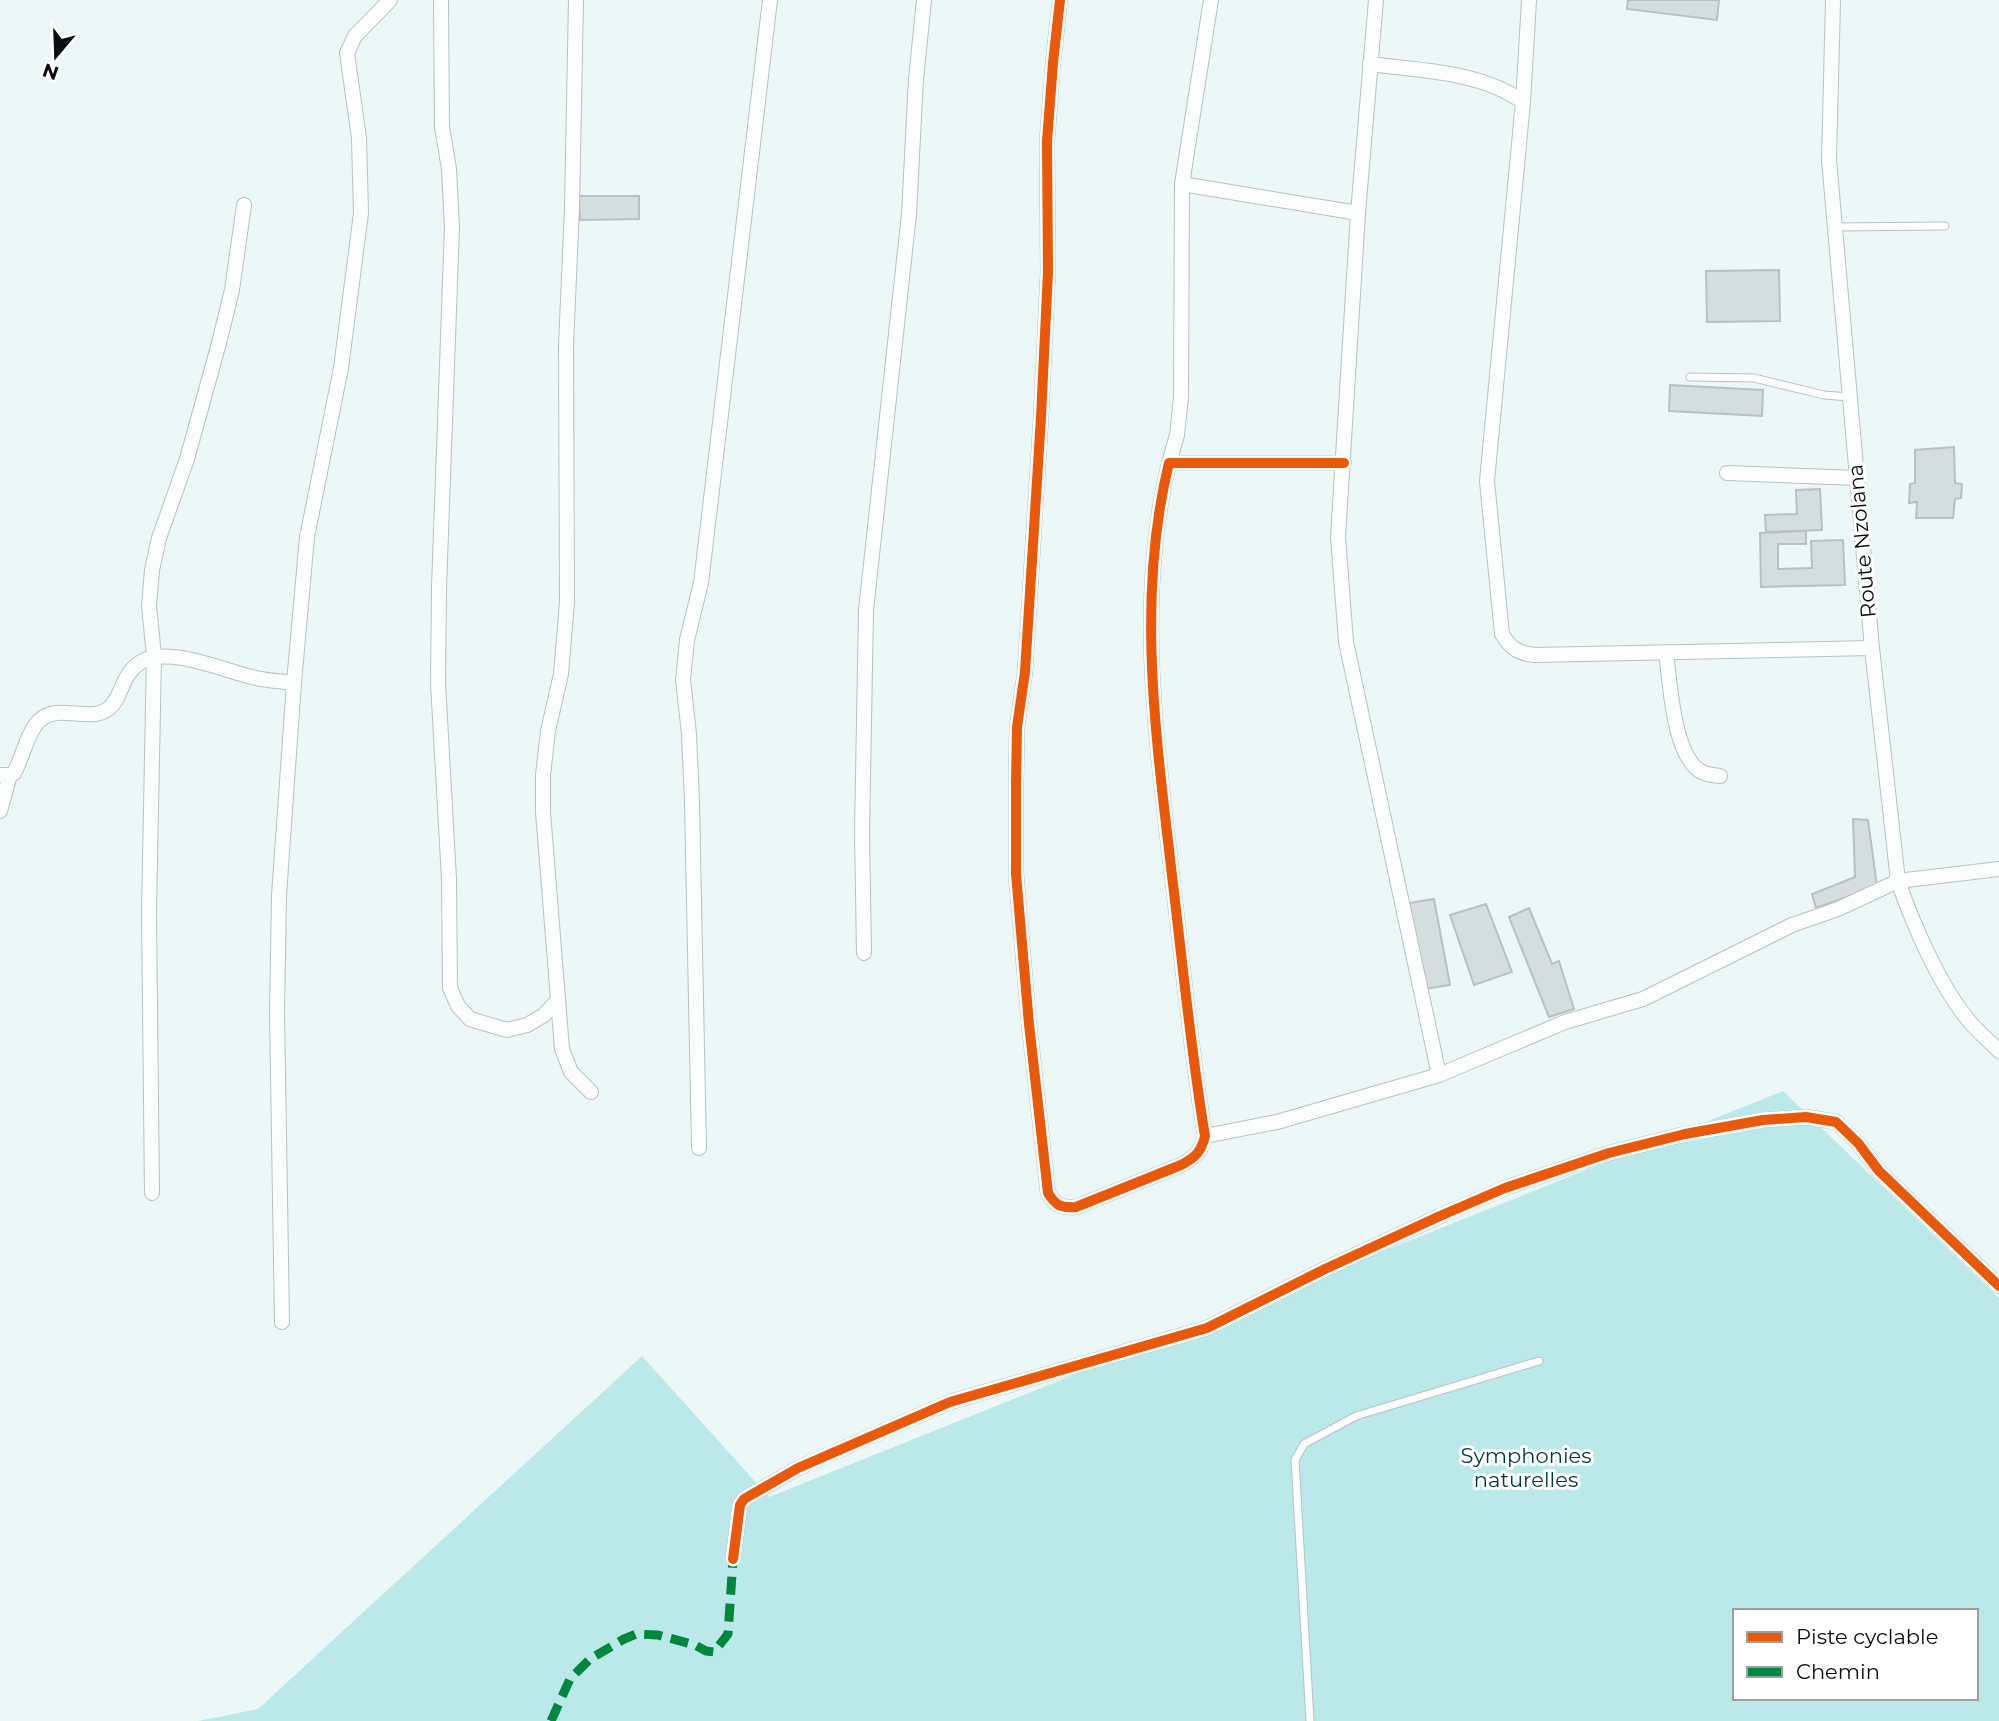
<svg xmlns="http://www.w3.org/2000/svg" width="1999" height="1721" font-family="Montserrat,sans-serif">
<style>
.green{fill:#bbe9ea;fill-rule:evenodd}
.building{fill:#d5dede;stroke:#b8c1c1;stroke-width:2}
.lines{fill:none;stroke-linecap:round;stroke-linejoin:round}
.lane-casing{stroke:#b8c1c1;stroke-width:9}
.street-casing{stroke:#b8c1c1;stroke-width:16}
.lane{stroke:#fcfefe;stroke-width:7}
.street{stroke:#fcfefe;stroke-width:14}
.quiet{stroke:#00873e;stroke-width:9;stroke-dasharray:18 9;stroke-linecap:butt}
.cycleway-casing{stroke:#fff;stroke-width:15}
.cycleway{stroke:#e8590c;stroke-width:10}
.labels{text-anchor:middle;stroke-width:6;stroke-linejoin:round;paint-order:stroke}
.street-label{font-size:21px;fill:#070d0e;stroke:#fff}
.park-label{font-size:21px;fill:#003b3c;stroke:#fff}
</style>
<rect width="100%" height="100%" fill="#ecf7f7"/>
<path class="green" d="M1783 1091 1999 1298V1721H198L258 1709 642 1356 769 1497ZM1735 1611H1976V1698H1735Z"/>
<g class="building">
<polygon points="1628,0 1719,0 1717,20 1627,9"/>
<polygon points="579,196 639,196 639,219 580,220"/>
<polygon points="1779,270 1780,321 1707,322 1706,271"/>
<polygon points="1670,385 1763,390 1762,416 1669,411"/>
<polygon points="1954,447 1955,483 1962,484 1961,498 1955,499 1953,518 1916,518 1917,502 1909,503 1910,484 1915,483 1915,450"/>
<polygon points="1820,489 1822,530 1766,532 1765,515 1797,514 1796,490"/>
<polygon points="1806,531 1806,544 1778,544 1778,569 1812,568 1811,541 1843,540 1845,585 1761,587 1760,533"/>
<polygon points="1853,819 1868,820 1877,886 1816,908 1812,894 1855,877"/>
<polygon points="1434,899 1450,985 1425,989 1409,903"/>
<polygon points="1486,904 1512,972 1474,985 1450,915"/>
<polygon points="1529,908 1552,964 1559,961 1574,1009 1549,1017 1509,917"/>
</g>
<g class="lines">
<defs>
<g id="lane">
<polyline points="1835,227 1945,226"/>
<polyline points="1690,377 1754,378 1824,395 1850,397"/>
<polyline points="1310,1721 1295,1460 1304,1444 1356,1416 1539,1361"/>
</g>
<g id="street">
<polyline points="441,0 442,127 449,169 452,227 439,588 438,683 449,879 450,988 458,1006 470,1019 507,1030 527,1025 544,1015 557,1001"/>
<polyline points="576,0 572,207 566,346 567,602 561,674 548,731 543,775 543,812 562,1049 571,1072 591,1092"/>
<path d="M1060 0 1053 63 1047 141 1048 272 1041 417 1025 672 1017 727 1016 783V874L1029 1024 1048 1193C1056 1206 1061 1208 1076 1207L1181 1165C1196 1157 1201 1152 1205 1136 1191 1052 1183 967 1173 884 1157 744 1135 601 1169 463H1344"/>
<polyline points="1211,0 1182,184 1358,213"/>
<polyline points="1376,0 1358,213 1338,537 1346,642 1439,1075"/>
<path d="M1529 0 1523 102 1487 481 1502 634C1511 649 1518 653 1535 655L1872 648"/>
<path d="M1833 0 1829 160 1872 648 1898 881C1913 924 1939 985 1969 1021 1978 1032 1989 1041 1999 1051"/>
<path d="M1370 64C1421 71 1480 71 1523 102"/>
<polyline points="1169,463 1177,435 1181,397 1182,184"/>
<polyline points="1727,473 1857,478"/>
<path d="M1666 652C1670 681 1673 761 1704 773 1709 775 1715 775 1720 776"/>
<path d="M0 775H10L14 773C23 757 27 732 40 720 58 703 89 723 108 709 123 698 120 675 141 662 168 645 227 672 256 678 269 681 281 681 294 683"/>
<polyline points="0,811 10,775"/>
<polyline points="864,953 862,832 866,610 909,214 916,79 924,0"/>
<polyline points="1205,1136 1277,1122 1439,1075 1565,1022 1643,999 1792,925 1838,909 1898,881 1999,869"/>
<polyline points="699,1148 692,802 689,734 683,680 687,640 701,583 770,0"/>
<polyline points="152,1193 149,912 154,656 149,606 152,570 159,538 187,459 219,343 232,290 244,205"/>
<polyline points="282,1322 277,1013 279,895 294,683 307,537 341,368 361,213 359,138 347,53 355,36 390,0"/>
<polyline points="733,1559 740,1505 744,1499 798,1468 950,1402 1207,1328 1325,1269 1440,1216 1505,1188 1609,1153 1685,1134 1763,1120 1806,1117 1836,1122 1858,1143 1879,1171 1999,1286"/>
</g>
</defs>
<use href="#lane" class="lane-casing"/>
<use href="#street" class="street-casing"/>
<use href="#lane" class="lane"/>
<use href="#street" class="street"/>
<polyline class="quiet" points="551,1721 570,1679 590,1659 624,1639 636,1634 658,1635 695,1645 706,1651 714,1652 728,1634 733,1559"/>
<defs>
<g id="cycleway">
<path d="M1060 0 1053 63 1047 141 1048 272 1041 417 1025 672 1017 727 1016 783V874L1029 1024 1048 1193C1056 1206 1061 1208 1076 1207L1181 1165C1196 1157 1201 1152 1205 1136 1191 1052 1183 967 1173 884 1157 744 1135 601 1169 463H1344"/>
<polyline points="733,1559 740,1505 744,1499 798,1468 950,1402 1207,1328 1325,1269 1440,1216 1505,1188 1609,1153 1685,1134 1763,1120 1806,1117 1836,1122 1858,1143 1879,1171 1999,1286"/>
</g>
</defs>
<use href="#cycleway" class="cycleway-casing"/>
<use href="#cycleway" class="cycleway"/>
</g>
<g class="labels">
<g class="street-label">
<text transform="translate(1862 541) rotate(-95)" y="7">Route Nzolana</text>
</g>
<g class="park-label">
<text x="1526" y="1463">Symphonies<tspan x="1526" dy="24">naturelles</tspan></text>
</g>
</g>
<rect x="1733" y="1609" width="245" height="91" fill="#ffffff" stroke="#9c9e9f" stroke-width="2"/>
<rect x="1747" y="1632" width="35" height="10" fill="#e8590c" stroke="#9c9e9f" stroke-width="2"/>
<text x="1796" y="1644" font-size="21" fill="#070d0e">Piste cyclable</text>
<rect x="1747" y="1667" width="35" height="10" fill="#00873e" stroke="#9c9e9f" stroke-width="2"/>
<text x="1796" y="1679" font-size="21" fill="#070d0e">Chemin</text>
<g transform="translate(56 56) rotate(199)" stroke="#ffffff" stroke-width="5" paint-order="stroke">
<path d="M0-5L12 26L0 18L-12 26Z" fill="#070d0e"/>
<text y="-10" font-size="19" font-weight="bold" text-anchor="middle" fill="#070d0e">N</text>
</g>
</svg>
